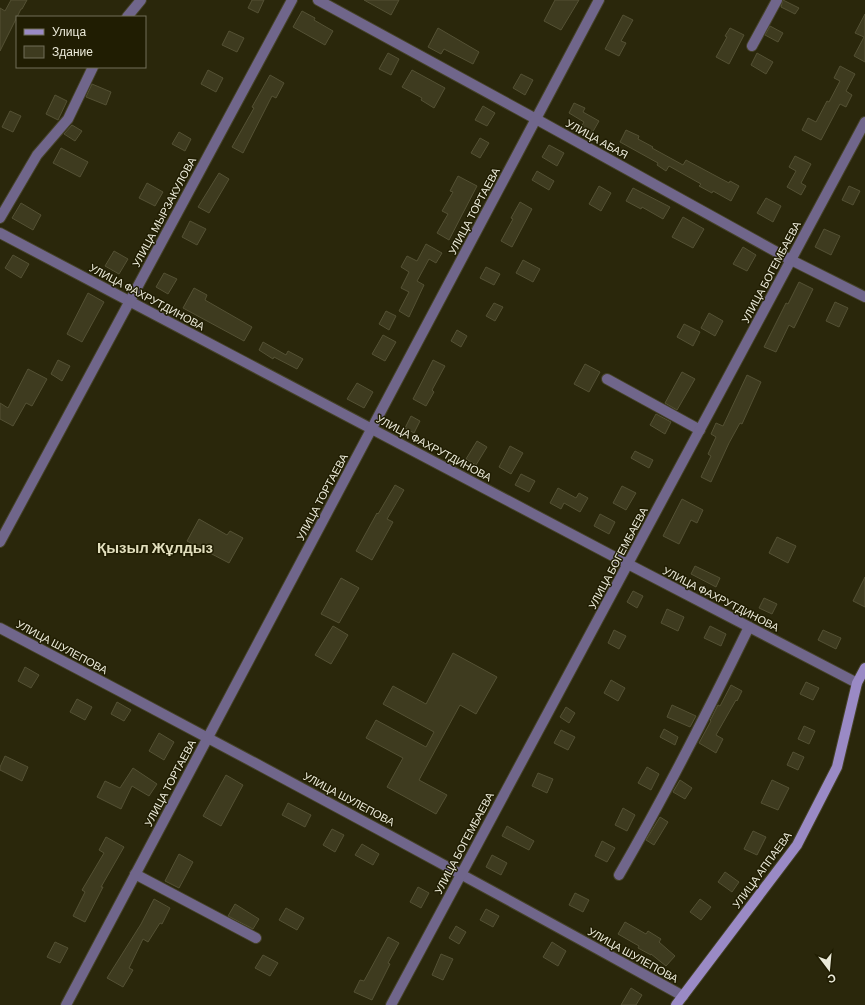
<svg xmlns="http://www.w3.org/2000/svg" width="865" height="1005" font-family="Barlow,sans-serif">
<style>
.building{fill:#3e3b1f;stroke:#545134}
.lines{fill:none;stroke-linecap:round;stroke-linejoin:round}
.street-casing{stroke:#454228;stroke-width:12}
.secondary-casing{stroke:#454228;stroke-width:12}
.street{stroke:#70668b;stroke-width:10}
.secondary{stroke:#9a8ac5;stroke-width:10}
.labels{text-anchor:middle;stroke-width:3;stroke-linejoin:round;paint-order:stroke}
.street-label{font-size:11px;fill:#ebead9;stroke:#201d02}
.district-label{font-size:15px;font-weight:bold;fill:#e2dfbe;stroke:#201d02}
</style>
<rect width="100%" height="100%" fill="#2a270b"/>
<g class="building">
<polygon points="11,0 27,0 22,9 21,9 0,51 0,8 5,11"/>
<polygon points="252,0 264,0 258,13 248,8"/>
<polygon points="364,0 399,0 391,15"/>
<polygon points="555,0 579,0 561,30 544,21"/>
<polygon points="783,0 799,8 795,14 781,7"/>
<polygon points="302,11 315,18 314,20 333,31 325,45 293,27"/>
<polygon points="865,14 865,62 854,56 864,37 855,33"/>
<polygon points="623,15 633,20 621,41 626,43 619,56 605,49"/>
<polygon points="770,26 783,33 778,42 765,35"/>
<polygon points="438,28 479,52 473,64 444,49 441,54 428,47"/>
<polygon points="730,28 744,35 729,64 716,57 727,37 725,36"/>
<polygon points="229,31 244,38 237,52 222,45"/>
<polygon points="388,53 399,59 391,75 379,69"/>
<polygon points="757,53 773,62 766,74 751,65"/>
<polygon points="840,66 855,74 846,91 852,95 846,107 840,104 821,140 802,130 808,118 816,122 827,101 829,102 840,81 834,78"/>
<polygon points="208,70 223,78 216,92 201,84"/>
<polygon points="412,70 445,88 434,108 421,100 422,98 402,87"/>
<polygon points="521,74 533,80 525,95 513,88"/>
<polygon points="270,75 284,83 276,98 272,96 243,153 232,147 254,108 252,107"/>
<polygon points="92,84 111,92 106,105 86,97"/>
<polygon points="55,95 67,101 58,120 46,114"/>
<polygon points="574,103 585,108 583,112 599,121 591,135 580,129 584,122 569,113"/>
<polygon points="483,106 495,113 487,126 475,120"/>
<polygon points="10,111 21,116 13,132 2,127"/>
<polygon points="72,125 82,131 75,141 64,134"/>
<polygon points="626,130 639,136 638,139 653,147 652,148 683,165 686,160 729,183 730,181 739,186 731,201 713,191 712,193 699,186 701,184 669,166 666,171 657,165 658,163 620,142"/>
<polygon points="179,132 191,139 185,151 172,144"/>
<polygon points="480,138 489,143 480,158 471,153"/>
<polygon points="549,145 564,153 557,166 542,157"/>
<polygon points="61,148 88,162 80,177 53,163"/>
<polygon points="795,156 811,164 801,183 806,186 801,195 787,187 796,171 789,167"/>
<polygon points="537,171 554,181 549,190 532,180"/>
<polygon points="219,173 229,179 209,213 198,207"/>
<polygon points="458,176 477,186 449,240 437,233 448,214 442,211 453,192 450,191"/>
<polygon points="147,183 163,192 155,206 139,198"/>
<polygon points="599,186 611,193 601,211 589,204"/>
<polygon points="849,186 860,191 853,205 842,200"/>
<polygon points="633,188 670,207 663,219 642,207 641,209 626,201"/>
<polygon points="766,198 781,206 773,222 757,213"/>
<polygon points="520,202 532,209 512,247 501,241 513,219 511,218"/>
<polygon points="21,203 41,215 33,230 12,218"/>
<polygon points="683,217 704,229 693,248 672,237"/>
<polygon points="190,221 206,229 197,245 182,237"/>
<polygon points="824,229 840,236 831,255 815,247"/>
<polygon points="426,244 442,253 436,263 429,259 417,281 424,285 409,317 399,311 409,292 401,288 409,272 401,267 407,256 417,261"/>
<polygon points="743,247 756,255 747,271 733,264"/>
<polygon points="114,251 128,259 119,274 105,266"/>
<polygon points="13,255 29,264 21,278 5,268"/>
<polygon points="523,260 540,269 533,282 516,273"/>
<polygon points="486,267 500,274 494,285 480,278"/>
<polygon points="164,273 177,279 168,294 156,287"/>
<polygon points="799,282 813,289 794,328 789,325 776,352 764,347 786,303 788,304"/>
<polygon points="194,288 207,295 205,300 252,327 244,341 183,308"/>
<polygon points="88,293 104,302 82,342 67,334"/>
<polygon points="835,302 848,308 839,327 826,321"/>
<polygon points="494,303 503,307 495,321 486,316"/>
<polygon points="386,311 396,316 389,330 379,324"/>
<polygon points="709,313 723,321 715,336 701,328"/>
<polygon points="684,324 700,332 693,346 677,337"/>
<polygon points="457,330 467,336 461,347 451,341"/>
<polygon points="383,335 396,342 385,361 372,354"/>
<polygon points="263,342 286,355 288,351 303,359 297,369 274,357 273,359 259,350"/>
<polygon points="58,360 70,366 62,381 51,374"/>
<polygon points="433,360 445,366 432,390 434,392 426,406 413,399"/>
<polygon points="585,364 600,372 589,392 574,384"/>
<polygon points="28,369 47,379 32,406 26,403 13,426 0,419 0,403 8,408"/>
<polygon points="682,372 695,379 677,410 665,403"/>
<polygon points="747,375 761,382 742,424 740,423 729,443 711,482 701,477 711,456 708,454 716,437 711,434 716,423 723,426"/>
<polygon points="357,383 373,392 364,408 347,399"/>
<polygon points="656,414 671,422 665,434 650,425"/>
<polygon points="411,416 420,421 414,433 405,428"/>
<polygon points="477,441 487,447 476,465 466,459"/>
<polygon points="510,446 523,453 511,474 499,467"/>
<polygon points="635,451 653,460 649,468 631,458"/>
<polygon points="521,474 535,481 529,492 515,485"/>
<polygon points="395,485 404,490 387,519 393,522 372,560 356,551 377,513 378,514"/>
<polygon points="622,486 636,493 626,510 613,503"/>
<polygon points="558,488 576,498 579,493 588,498 580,512 564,503 561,509 550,503"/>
<polygon points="682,499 703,510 697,523 691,520 679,544 663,536"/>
<polygon points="600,514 615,522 609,534 594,526"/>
<polygon points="199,519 227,535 230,531 243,538 229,563 187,541"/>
<polygon points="777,537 796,546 788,563 769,553"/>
<polygon points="695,566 720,578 716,587 691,574"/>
<polygon points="865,577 865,607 853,601"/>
<polygon points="341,578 359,588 339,623 321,614"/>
<polygon points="633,591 643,596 637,608 627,602"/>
<polygon points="764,598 777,604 772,614 759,608"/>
<polygon points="667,609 684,617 678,631 661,623"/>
<polygon points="333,626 348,635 331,664 315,655"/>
<polygon points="710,626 726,634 721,646 704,638"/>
<polygon points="614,630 626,636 619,649 608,643"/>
<polygon points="823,630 841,638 836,649 818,640"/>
<polygon points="453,653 497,677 476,714 460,705 419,780 447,795 436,814 387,787 403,758 366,738 376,720 426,747 434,732 383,704 393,686 426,704"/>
<polygon points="25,667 39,675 31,688 18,681"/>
<polygon points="611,680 625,688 618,701 604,693"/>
<polygon points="806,682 819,688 813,700 800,694"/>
<polygon points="731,685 742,691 737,701 736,700 716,735 723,739 716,753 699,743 711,721 710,720 711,719 718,705 720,706"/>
<polygon points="77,699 92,707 85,720 70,712"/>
<polygon points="117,702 131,710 124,721 111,714"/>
<polygon points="672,705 696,716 690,727 667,717"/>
<polygon points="566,707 575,713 569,723 560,717"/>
<polygon points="804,726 815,731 809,744 798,739"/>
<polygon points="664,729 678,737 675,745 660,737"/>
<polygon points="561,730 575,737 568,750 554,743"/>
<polygon points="159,733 174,742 164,760 149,751"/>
<polygon points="793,752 804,757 798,770 787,765"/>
<polygon points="5,756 28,767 22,781 0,770 0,767"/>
<polygon points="647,767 659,774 651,790 638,783"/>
<polygon points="133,768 157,784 149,796 132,786 121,809 97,797 105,781 120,788"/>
<polygon points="538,773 553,779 547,793 532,786"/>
<polygon points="226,775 243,785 221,826 203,816"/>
<polygon points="680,780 692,788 685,799 673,792"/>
<polygon points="772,780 789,788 778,810 761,803"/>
<polygon points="288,803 311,815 305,827 282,815"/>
<polygon points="623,808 635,815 627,831 615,825"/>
<polygon points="660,817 668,822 654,845 646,840"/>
<polygon points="507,826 534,841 529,850 502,836"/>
<polygon points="332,829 344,835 335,852 323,845"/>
<polygon points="753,831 766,837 757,855 744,849"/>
<polygon points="106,837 124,847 101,887 103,887 85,922 73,916 85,892 82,890 104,853 99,850"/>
<polygon points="602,841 615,848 607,862 595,856"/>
<polygon points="362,844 379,854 373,865 355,855"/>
<polygon points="179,854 193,862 179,888 165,881"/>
<polygon points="492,855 507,863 501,875 486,867"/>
<polygon points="725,872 739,882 732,892 718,882"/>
<polygon points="418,887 429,893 421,908 410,902"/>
<polygon points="575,893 589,900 583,912 569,905"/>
<polygon points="154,899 170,908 162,924 160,923 148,942 143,939 129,968 133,970 123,987 107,978 141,924"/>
<polygon points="700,899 711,907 701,920 690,912"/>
<polygon points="235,904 259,919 253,929 228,916"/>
<polygon points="286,908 304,918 297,930 279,920"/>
<polygon points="486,909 499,916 493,927 480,920"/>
<polygon points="625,922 646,934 648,931 661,939 659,942 675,956 666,966 651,954 651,955 638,948 639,946 618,934"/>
<polygon points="456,926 466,932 459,944 449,938"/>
<polygon points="388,937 399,943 388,963 390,964 372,1000 354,992 360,980 364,981"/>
<polygon points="55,942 68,948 60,963 47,957"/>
<polygon points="552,942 566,951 558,966 543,957"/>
<polygon points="441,954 453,959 443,980 432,975"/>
<polygon points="263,955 278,963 270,976 255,968"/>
<polygon points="631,988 642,995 636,1005 621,1005"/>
</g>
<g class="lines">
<defs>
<g id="street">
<polyline points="318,0 536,119 791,260 865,297"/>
<polyline points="127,17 141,0"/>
<polyline points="752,46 777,0"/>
<polyline points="0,218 37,155 68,119 93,67"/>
<polyline points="0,233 628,564 857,683"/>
<polyline points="607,379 700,430"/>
<polyline points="0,542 292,0"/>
<path d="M0 628C229 748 457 871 683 996"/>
<polyline points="135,874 256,938"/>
<path d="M619 875C666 794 708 711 749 627"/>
<polyline points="66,1005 599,0"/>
<polyline points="391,1005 865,122"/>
</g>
<polyline id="secondary" points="676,1005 797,845 837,767 857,683 865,668"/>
</defs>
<use href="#street" class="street-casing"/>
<use href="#secondary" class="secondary-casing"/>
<use href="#street" class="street"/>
<use href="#secondary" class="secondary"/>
</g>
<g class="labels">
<g class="street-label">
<text transform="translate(597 139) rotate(29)" y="4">УЛИЦА АБАЯ</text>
<text transform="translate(474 211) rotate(-62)" y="4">УЛИЦА ТОРТАЕВА</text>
<text transform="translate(164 212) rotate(-62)" y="4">УЛИЦА МЫРЗАКУЛОВА</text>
<text transform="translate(771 272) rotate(-62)" y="4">УЛИЦА БОГЕМБАЕВА</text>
<text transform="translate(147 297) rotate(28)" y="4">УЛИЦА ФАХРУТДИНОВА</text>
<text transform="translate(434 448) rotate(28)" y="4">УЛИЦА ФАХРУТДИНОВА</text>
<text transform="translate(322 497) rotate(-62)" y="4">УЛИЦА ТОРТАЕВА</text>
<text transform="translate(618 558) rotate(-62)" y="4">УЛИЦА БОГЕМБАЕВА</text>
<text transform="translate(721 599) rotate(27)" y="4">УЛИЦА ФАХРУТДИНОВА</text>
<text transform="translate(62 647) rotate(28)" y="4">УЛИЦА ШУЛЕПОВА</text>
<text transform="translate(170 783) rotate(-62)" y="4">УЛИЦА ТОРТАЕВА</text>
<text transform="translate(349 799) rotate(28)" y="4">УЛИЦА ШУЛЕПОВА</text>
<text transform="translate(464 843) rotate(-62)" y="4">УЛИЦА БОГЕМБАЕВА</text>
<text transform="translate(762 870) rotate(-54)" y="4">УЛИЦА АППАЕВА</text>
<text transform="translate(633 955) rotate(29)" y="4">УЛИЦА ШУЛЕПОВА</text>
</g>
<g class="district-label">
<text x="155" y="553">Қызыл Жұлдыз</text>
</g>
</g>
<rect x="16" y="16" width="130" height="52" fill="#201d02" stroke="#716f58"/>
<rect x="24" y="29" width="20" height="6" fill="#9a8ac5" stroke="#716f58"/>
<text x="52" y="36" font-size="12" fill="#ebead9">Улица</text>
<rect x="24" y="46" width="20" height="12" fill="#3e3b1f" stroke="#716f58"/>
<text x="52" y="56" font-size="12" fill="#ebead9">Здание</text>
<g transform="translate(829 969) rotate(164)" stroke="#201d02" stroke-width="3" paint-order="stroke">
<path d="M0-3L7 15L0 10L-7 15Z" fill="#ebead9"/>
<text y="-6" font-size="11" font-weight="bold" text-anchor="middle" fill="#ebead9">С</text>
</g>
</svg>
